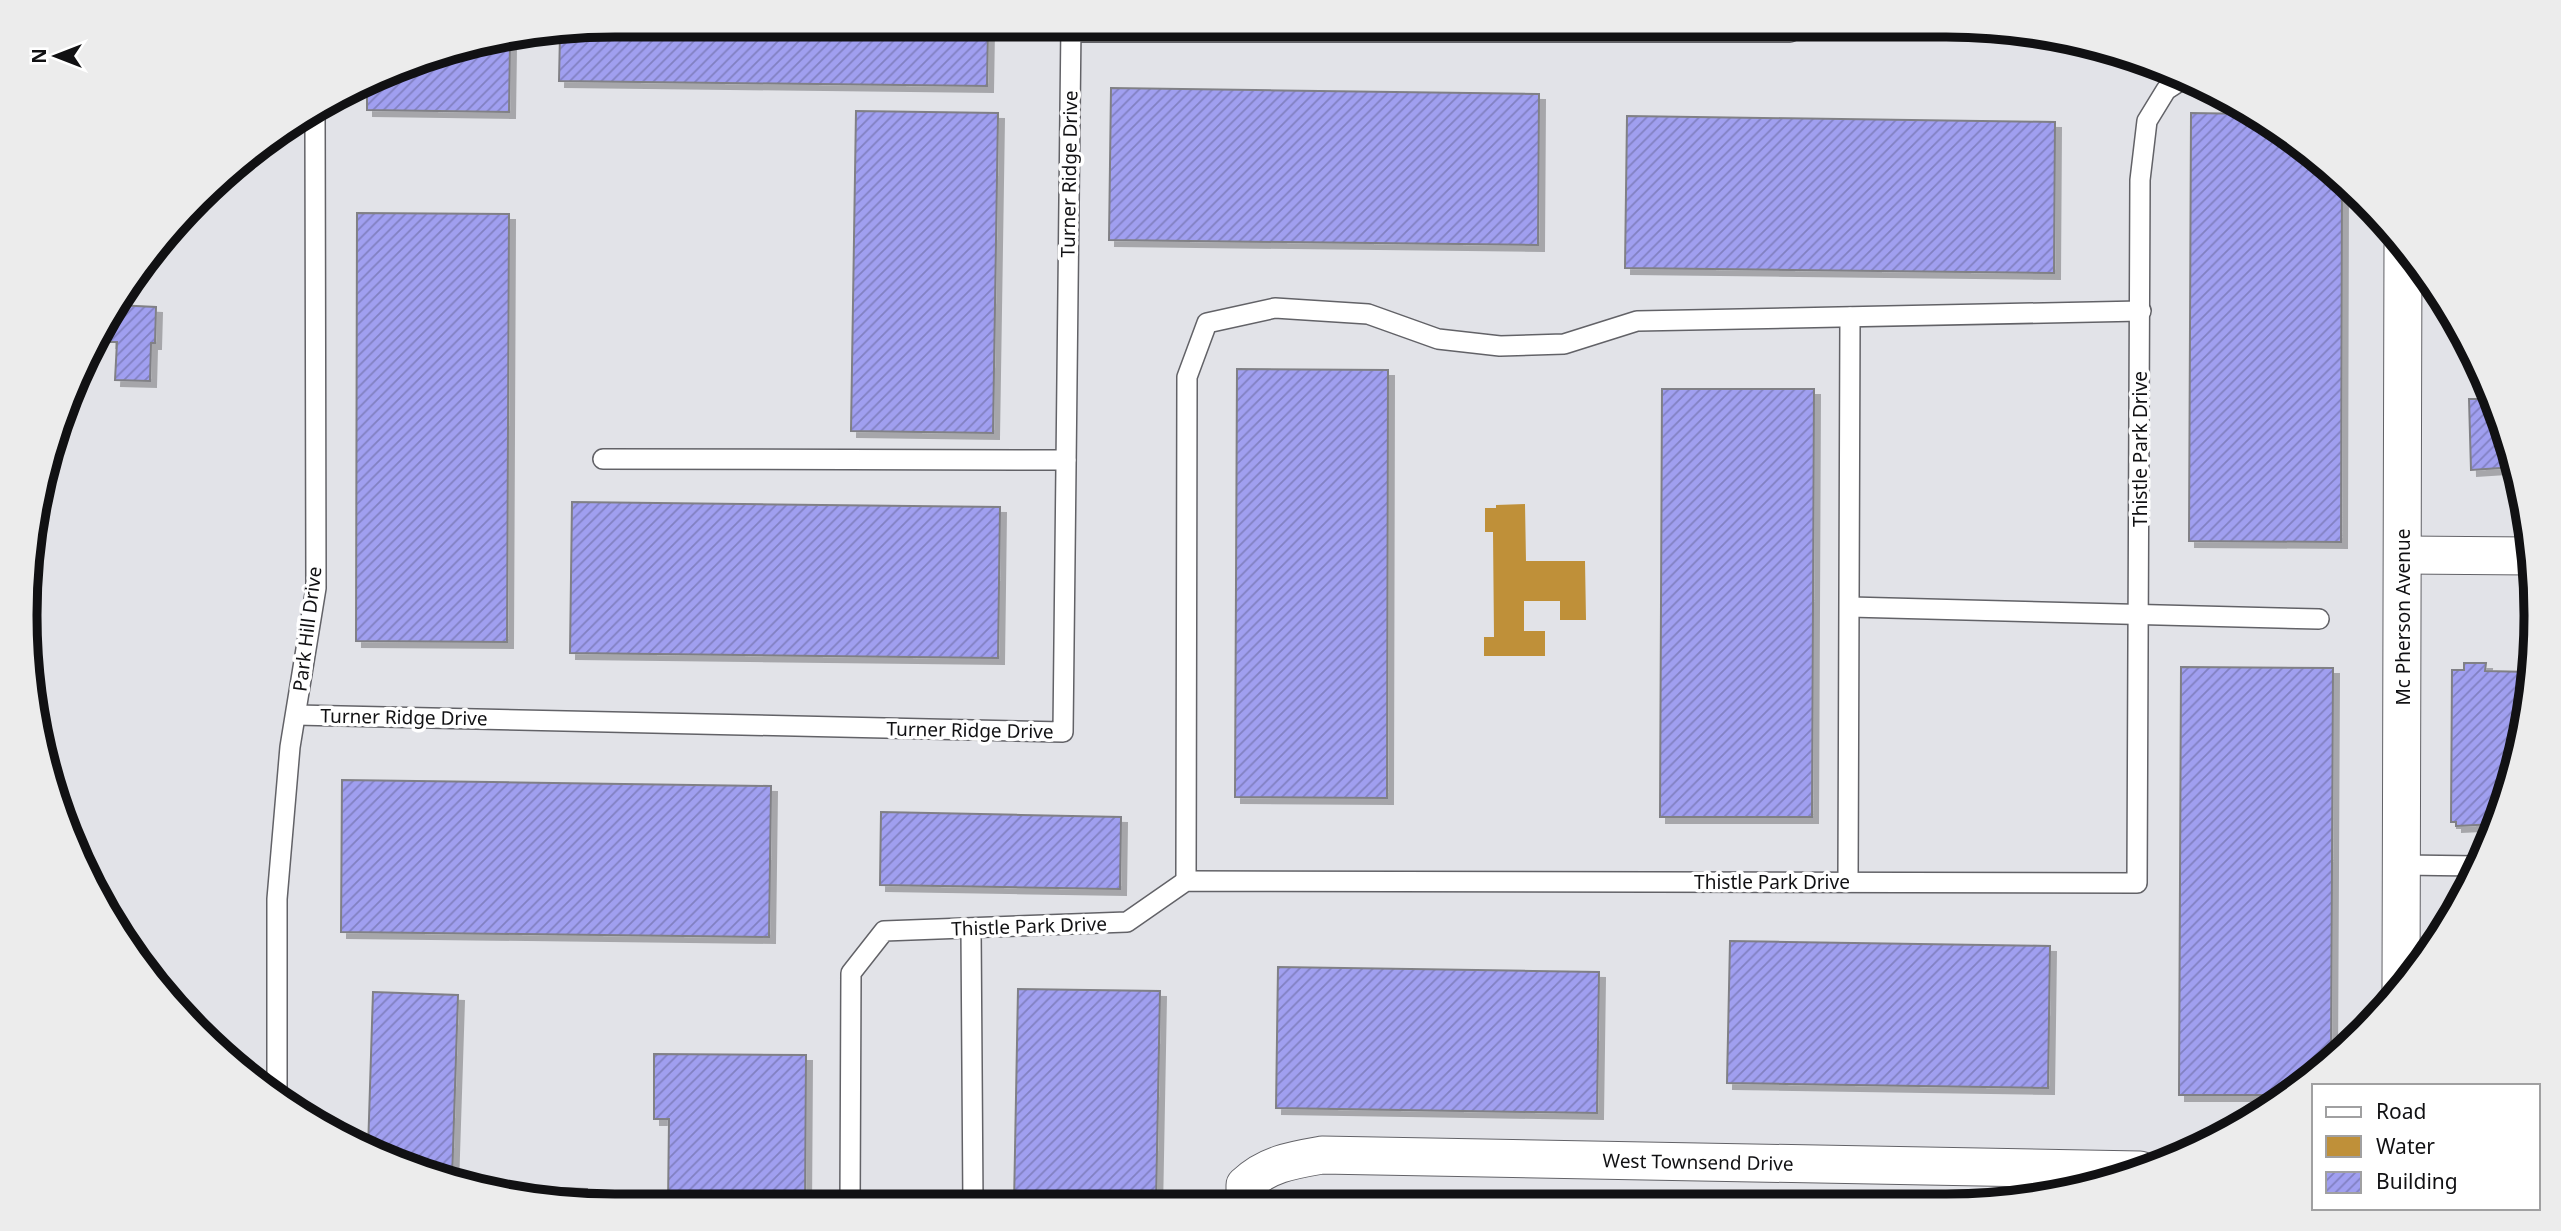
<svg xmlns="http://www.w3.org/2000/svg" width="2561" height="1231" font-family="'Noto Sans',sans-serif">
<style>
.water{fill:#bf9039}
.building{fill:url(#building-hatch);stroke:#808085;stroke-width:2;filter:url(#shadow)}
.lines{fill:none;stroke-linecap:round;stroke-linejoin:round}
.lane-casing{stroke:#626267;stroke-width:22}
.street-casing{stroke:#626267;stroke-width:39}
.lane{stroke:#fff;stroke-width:19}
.street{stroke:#fff;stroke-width:37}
.labels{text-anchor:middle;stroke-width:7;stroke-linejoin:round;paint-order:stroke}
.street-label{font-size:19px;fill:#111113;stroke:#fff}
.rim{fill:none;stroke:#111113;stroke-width:9}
</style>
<defs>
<pattern id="building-hatch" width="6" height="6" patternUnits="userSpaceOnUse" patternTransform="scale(1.75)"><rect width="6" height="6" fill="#a09ff0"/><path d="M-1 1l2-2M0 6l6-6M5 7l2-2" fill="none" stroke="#8180c1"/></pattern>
<filter id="shadow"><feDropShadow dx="6" dy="6" stdDeviation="0" flood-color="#0004"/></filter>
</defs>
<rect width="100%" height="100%" fill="#e2e3e8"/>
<polygon class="water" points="1525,504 1526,561 1585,561 1586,620 1560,620 1560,601 1524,601 1524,631 1545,631 1545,656 1484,656 1484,637 1494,637 1493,532 1485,532 1485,508 1496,508 1496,505"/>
<g class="building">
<polygon points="616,24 988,25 987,86 559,81 560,34"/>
<polygon points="510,42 509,112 367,110 367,87 425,56"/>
<polygon points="1111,88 1539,94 1538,245 1109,240"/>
<polygon points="856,111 998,113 993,433 851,431"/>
<polygon points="2191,113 2254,114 2274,124 2342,180 2341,542 2189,541"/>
<polygon points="1627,116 2055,122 2054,273 1625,268"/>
<polygon points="357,213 509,214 507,642 356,641"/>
<polygon points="115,305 156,307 155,343 151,343 150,381 115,380 117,342 110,342 111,311"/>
<polygon points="1237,369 1388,370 1387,798 1235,797"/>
<polygon points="1662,389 1814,389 1812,817 1660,817"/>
<polygon points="2469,399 2494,399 2515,467 2471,470"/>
<polygon points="572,502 1000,507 998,658 570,653"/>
<polygon points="2464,663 2486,663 2485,671 2531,672 2525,731 2497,824 2456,826 2456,822 2451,822 2452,670 2464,670"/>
<polygon points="2181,667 2333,668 2331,1059 2306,1084 2286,1095 2179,1095"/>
<polygon points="342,780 771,786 769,937 341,932"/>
<polygon points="881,812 1121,817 1120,889 880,885"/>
<polygon points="1730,941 2050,946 2048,1088 1727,1083"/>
<polygon points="1278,967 1599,972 1597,1113 1276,1108"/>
<polygon points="1018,989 1160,991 1156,1205 1014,1205"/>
<polygon points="373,992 458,995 452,1180 389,1161 368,1150"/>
<polygon points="654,1054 806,1055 805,1206 668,1206 669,1119 654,1119"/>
<polygon points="468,1185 587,1189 587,1204 500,1195"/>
</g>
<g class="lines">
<defs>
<g id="lane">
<polyline points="1071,32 1790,32 1804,25"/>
<polyline points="603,459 1066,460"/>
<polyline points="1850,607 2319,619"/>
<polyline points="296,715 1063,732 1071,25"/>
<polyline points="2402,865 2478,866"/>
<polyline points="1186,881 1187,377 1207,323 1275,308 1368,314 1438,339 1500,346 1564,344 1637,321 2141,311"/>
<polyline points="1848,882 1850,317"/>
<polyline points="971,928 973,1205"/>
<polyline points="277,1099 277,899 290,747 316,588 315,115"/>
<polyline points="850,1206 851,973 884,931 1127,922 1186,881 2137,883 2140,180 2147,121 2166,90 2186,77"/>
</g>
<g id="street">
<polyline points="2404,555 2531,556"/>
<polyline points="2401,988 2403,246"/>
<path d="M1245 1204V1185C1267 1164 1293 1160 1322 1155L2140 1170"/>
</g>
</defs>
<use href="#lane" class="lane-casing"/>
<use href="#street" class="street-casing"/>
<use href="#lane" class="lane"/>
<use href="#street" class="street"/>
</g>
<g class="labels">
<g class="street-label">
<text transform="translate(1069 174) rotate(-89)" y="7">Turner Ridge Drive</text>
<text transform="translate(2140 449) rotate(-90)" y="7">Thistle Park Drive</text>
<text transform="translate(2403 617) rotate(-90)" y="7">Mc Pherson Avenue</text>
<text transform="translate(307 629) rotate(-83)" y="7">Park Hill Drive</text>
<text transform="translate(404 717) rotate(1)" y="7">Turner Ridge Drive</text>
<text transform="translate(970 730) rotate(1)" y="7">Turner Ridge Drive</text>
<text x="1772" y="889">Thistle Park Drive</text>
<text transform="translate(1029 926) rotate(-2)" y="7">Thistle Park Drive</text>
<text transform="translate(1698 1162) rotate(1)" y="7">West Townsend Drive</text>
</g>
</g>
<path d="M0 0H2561V1231H0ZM615 37H1946A578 578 0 0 1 2524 615V616A578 578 0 0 1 1946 1194H615A578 578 0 0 1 37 616V615A578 578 0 0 1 615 37Z" fill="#ececec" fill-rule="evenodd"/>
<path class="rim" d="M615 37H1946A578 578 0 0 1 2524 615V616A578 578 0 0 1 1946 1194H615A578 578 0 0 1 37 616V615A578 578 0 0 1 615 37Z"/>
<rect x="2312" y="1084" width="228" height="126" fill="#ffffff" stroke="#a0a0a1" stroke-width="2"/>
<rect x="2326" y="1107" width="35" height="10" fill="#ffffff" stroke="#a0a0a1" stroke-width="2"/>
<text x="2376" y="1119" font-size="21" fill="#111113">Road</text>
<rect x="2326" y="1136" width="35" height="21" fill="#bf9039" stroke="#a0a0a1" stroke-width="2"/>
<text x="2376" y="1154" font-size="21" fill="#111113">Water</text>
<rect x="2326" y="1172" width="35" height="21" fill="url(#building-hatch)" stroke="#a0a0a1" stroke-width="2"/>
<text x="2376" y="1189" font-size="21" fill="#111113">Building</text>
<g transform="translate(56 56) rotate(270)" stroke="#ffffff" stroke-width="5" paint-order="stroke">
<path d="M0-5L12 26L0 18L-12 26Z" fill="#111113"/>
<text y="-10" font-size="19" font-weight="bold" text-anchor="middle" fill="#111113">N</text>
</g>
</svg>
